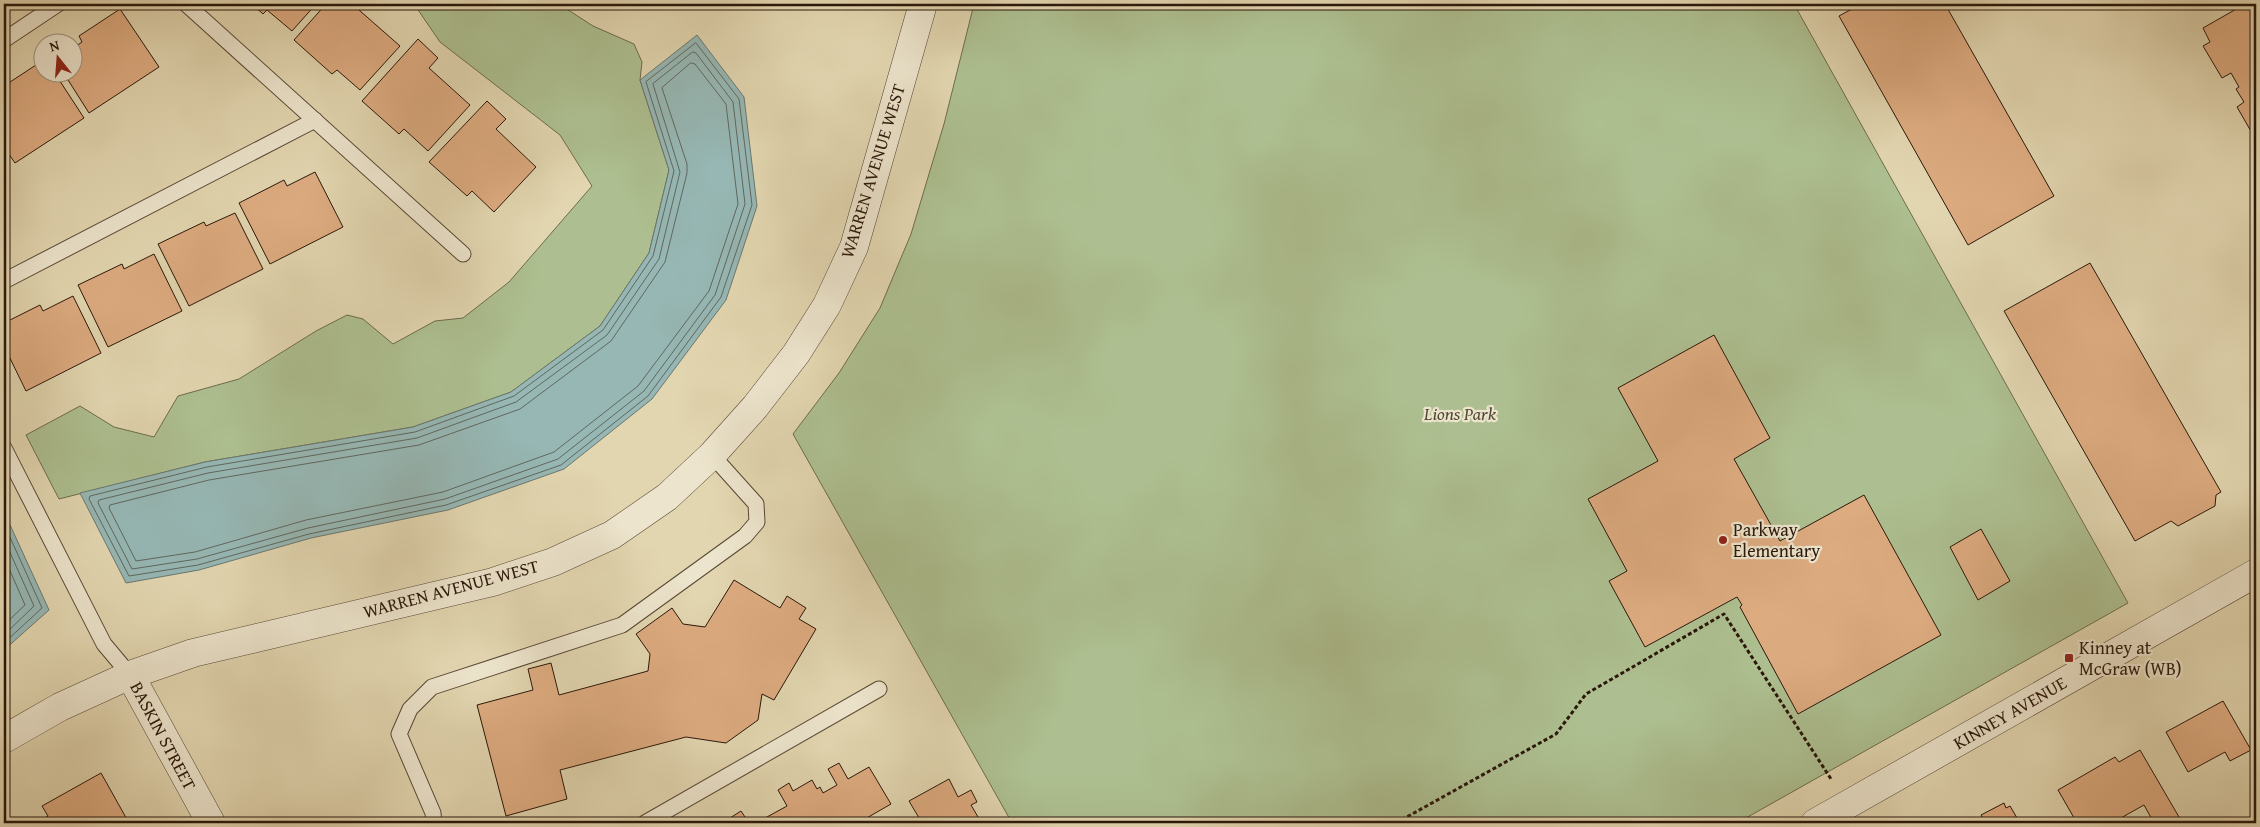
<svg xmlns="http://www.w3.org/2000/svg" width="2260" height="827" font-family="'Gentium Book Plus',serif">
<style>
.green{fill:#adbf90;stroke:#6c6b4d}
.water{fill:#96b7b4;stroke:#6b7770}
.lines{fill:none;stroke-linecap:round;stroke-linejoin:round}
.shore{stroke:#60675f;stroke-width:1}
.building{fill:#ddab80;stroke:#2a170a}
.service-casing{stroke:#584734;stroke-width:17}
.minor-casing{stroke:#584734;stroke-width:29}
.tertiary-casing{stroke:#584734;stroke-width:29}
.path{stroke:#2a170a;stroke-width:3;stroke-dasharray:4 2.5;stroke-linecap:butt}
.service{stroke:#ece4cc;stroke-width:15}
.minor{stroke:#ece4cc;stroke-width:28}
.tertiary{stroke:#ece4cc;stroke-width:28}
.poi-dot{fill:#8f2418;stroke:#ece4cc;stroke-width:2}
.labels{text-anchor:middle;stroke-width:4.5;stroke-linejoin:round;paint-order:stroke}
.street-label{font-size:18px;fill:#2a170a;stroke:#ece4cc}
.park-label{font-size:18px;font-style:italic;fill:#514932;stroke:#ece4cc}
.poi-label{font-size:18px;fill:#2a170a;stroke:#ece4cc;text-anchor:start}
</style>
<rect width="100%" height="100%" fill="#e2d6b0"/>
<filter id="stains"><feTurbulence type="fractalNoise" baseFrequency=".004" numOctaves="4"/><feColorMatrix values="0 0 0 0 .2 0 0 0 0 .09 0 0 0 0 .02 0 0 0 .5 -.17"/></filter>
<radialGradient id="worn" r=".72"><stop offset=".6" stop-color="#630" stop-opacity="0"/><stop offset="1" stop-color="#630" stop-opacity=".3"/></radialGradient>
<g class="green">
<polygon points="414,4 559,4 593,26 634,44 642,62 640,80 669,170 649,253 600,326 511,392 413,427 205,462 59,499 26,435 80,406 114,427 154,437 178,396 239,379 316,331 347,315 363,319 393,344 435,321 463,318 509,282 592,186 560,135 440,42"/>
<polygon points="974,4 1794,4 2128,603 1737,823 1012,823 793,434 839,373 880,308 911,234 944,124"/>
</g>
<g class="water">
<polygon points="697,35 744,97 757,206 726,300 652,399 564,469 448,510 311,538 199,570 126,583 80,493 205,462 413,427 511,392 600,326 649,253 669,170 640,80"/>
<polygon points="5,514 49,610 4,650 4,515"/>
</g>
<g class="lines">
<g class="shore">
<polygon points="696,43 739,99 752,205 721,297 648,396 561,465 446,505 309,534 198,565 129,576 89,499 90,496 207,467 415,432 514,396 603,330 653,256 674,171 646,82"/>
<polygon points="693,52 696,53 733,102 745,204 715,295 644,391 558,459 445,499 308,528 197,559 132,569 98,503 99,500 208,473 417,438 516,402 607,335 659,259 680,172 653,84"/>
<polygon points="691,63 695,64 726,104 738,204 709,291 638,386 554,452 443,492 306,520 195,552 136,561 109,508 110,505 209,480 419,445 520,409 611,341 665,262 687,173 687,164 662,88"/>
<polyline points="4,524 42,608 4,643"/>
<polyline points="4,539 34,606 4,635"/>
<polyline points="4,557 25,605 4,625"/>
</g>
</g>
<g class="building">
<polygon points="252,4 316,4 292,31 267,10 263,14"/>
<polygon points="326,4 364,4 359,10 400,46 360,90 337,70 332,74 294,40"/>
<polygon points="1861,4 1945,4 2054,196 1968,245 1839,16"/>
<polygon points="2245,4 2253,4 2256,10 2256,140 2237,107 2244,102 2236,89 2239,87 2231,73 2222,78 2203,46 2210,42 2203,28"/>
<polygon points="120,9 159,67 89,113 63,72 72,72 72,49 82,42 79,36"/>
<polygon points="418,39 438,58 429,68 470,105 428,151 404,129 399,134 362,101"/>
<polygon points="42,61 42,72 54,72 84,118 15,163 4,147 4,95 7,93 4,86"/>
<polygon points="487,101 506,119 496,129 536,167 494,212 472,191 467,196 429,162"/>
<polygon points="315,172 343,227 270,264 239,203 284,180 287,186"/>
<polygon points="235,213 263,269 189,306 158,244 204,222 206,226"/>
<polygon points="154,254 182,311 108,347 78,285 122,264 124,269"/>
<polygon points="2090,263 2221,492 2216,495 2215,506 2178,526 2171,521 2135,541 2004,311"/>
<polygon points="73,296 101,353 26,391 4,346 4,323 40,305 43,311"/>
<polygon points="1714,335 1770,438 1734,459 1780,541 1864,495 1941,635 1798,714 1740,607 1742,605 1737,597 1645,647 1609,581 1627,571 1588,499 1658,461 1618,388"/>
<polygon points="1981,529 2010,581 1978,600 1950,547"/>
<polygon points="734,580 780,608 787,596 806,608 799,619 816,629 774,700 762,694 758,720 726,743 686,737 560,770 567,799 506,816 477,705 533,690 528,669 551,663 559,695 648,671 650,654 636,634 672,608 683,624 705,627"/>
<polygon points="2223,701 2251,750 2230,761 2225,752 2188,772 2166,732"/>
<polygon points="2140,750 2179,817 2167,823 2154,823 2144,805 2112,823 2103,821 2100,823 2077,823 2058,790 2115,757 2119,762"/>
<polygon points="839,763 848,779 869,767 891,804 858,823 756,823 787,806 778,790 789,783 793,791 812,780 817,789 820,787 823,793 837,785 828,769"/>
<polygon points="101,773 129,823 36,823 48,816 42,806"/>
<polygon points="949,779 958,797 971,790 977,802 971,805 981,822 986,819 989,823 922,823 909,801"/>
<polygon points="2004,803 2006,808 2010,806 2020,823 1979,823 1984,820 1981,815"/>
<polygon points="741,811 749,823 733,823 730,818"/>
</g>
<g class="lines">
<defs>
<g id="service">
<polyline points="186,4 463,254"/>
<polyline points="4,40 58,4"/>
<polyline points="4,281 315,120"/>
<polyline points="4,448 104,644 130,675"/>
<polyline points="434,823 433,813 399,734 410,709 432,687 622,625 745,536 757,522 756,504 712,455"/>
<polyline points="645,823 879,689"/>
</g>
<g id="minor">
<polyline points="130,675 211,823"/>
<polyline points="1815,823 2256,573"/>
</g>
<polyline id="tertiary" points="4,739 60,707 130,675 193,653 493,582 553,562 612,535 667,497 712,455 755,407 796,354 827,305 854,247 923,4"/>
</defs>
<use href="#service" class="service-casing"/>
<use href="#minor" class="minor-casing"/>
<use href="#tertiary" class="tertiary-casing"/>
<polyline class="path" points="1396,823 1556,734 1586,694 1724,614 1831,779"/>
<use href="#service" class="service"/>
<use href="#minor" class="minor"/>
<use href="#tertiary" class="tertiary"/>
</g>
<g class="poi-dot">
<circle cx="1723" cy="540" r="5"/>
<rect x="2064" y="653" width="10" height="10" rx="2.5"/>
</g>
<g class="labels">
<g class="street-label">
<text transform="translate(873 171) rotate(-73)" y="6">WARREN AVENUE WEST</text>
<text transform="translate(451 589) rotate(-15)" y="6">WARREN AVENUE WEST</text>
<text transform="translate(2010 713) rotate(-30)" y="6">KINNEY AVENUE</text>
<text transform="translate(163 736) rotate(62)" y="6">BASKIN STREET</text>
</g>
<g class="park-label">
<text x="1460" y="420">Lions Park</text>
</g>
<g class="poi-label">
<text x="1733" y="536">Parkway<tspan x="1733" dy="21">Elementary</tspan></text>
<text x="2079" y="654">Kinney at<tspan x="2079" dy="21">McGraw (WB)</tspan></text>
</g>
</g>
<rect width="2260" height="827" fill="none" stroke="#e2d6b0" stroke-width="20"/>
<rect x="5" y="5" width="2250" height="817" fill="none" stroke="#2a170a" stroke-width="2.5"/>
<rect x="10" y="10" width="2240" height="807" fill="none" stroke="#2a170a"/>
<g transform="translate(58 58) rotate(343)"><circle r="24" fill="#ece4cc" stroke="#9e927e"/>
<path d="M0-4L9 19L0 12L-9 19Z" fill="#8f2418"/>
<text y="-8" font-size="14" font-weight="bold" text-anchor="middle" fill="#2a170a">N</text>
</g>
<rect width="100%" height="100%" filter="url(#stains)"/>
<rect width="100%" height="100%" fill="url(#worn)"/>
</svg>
